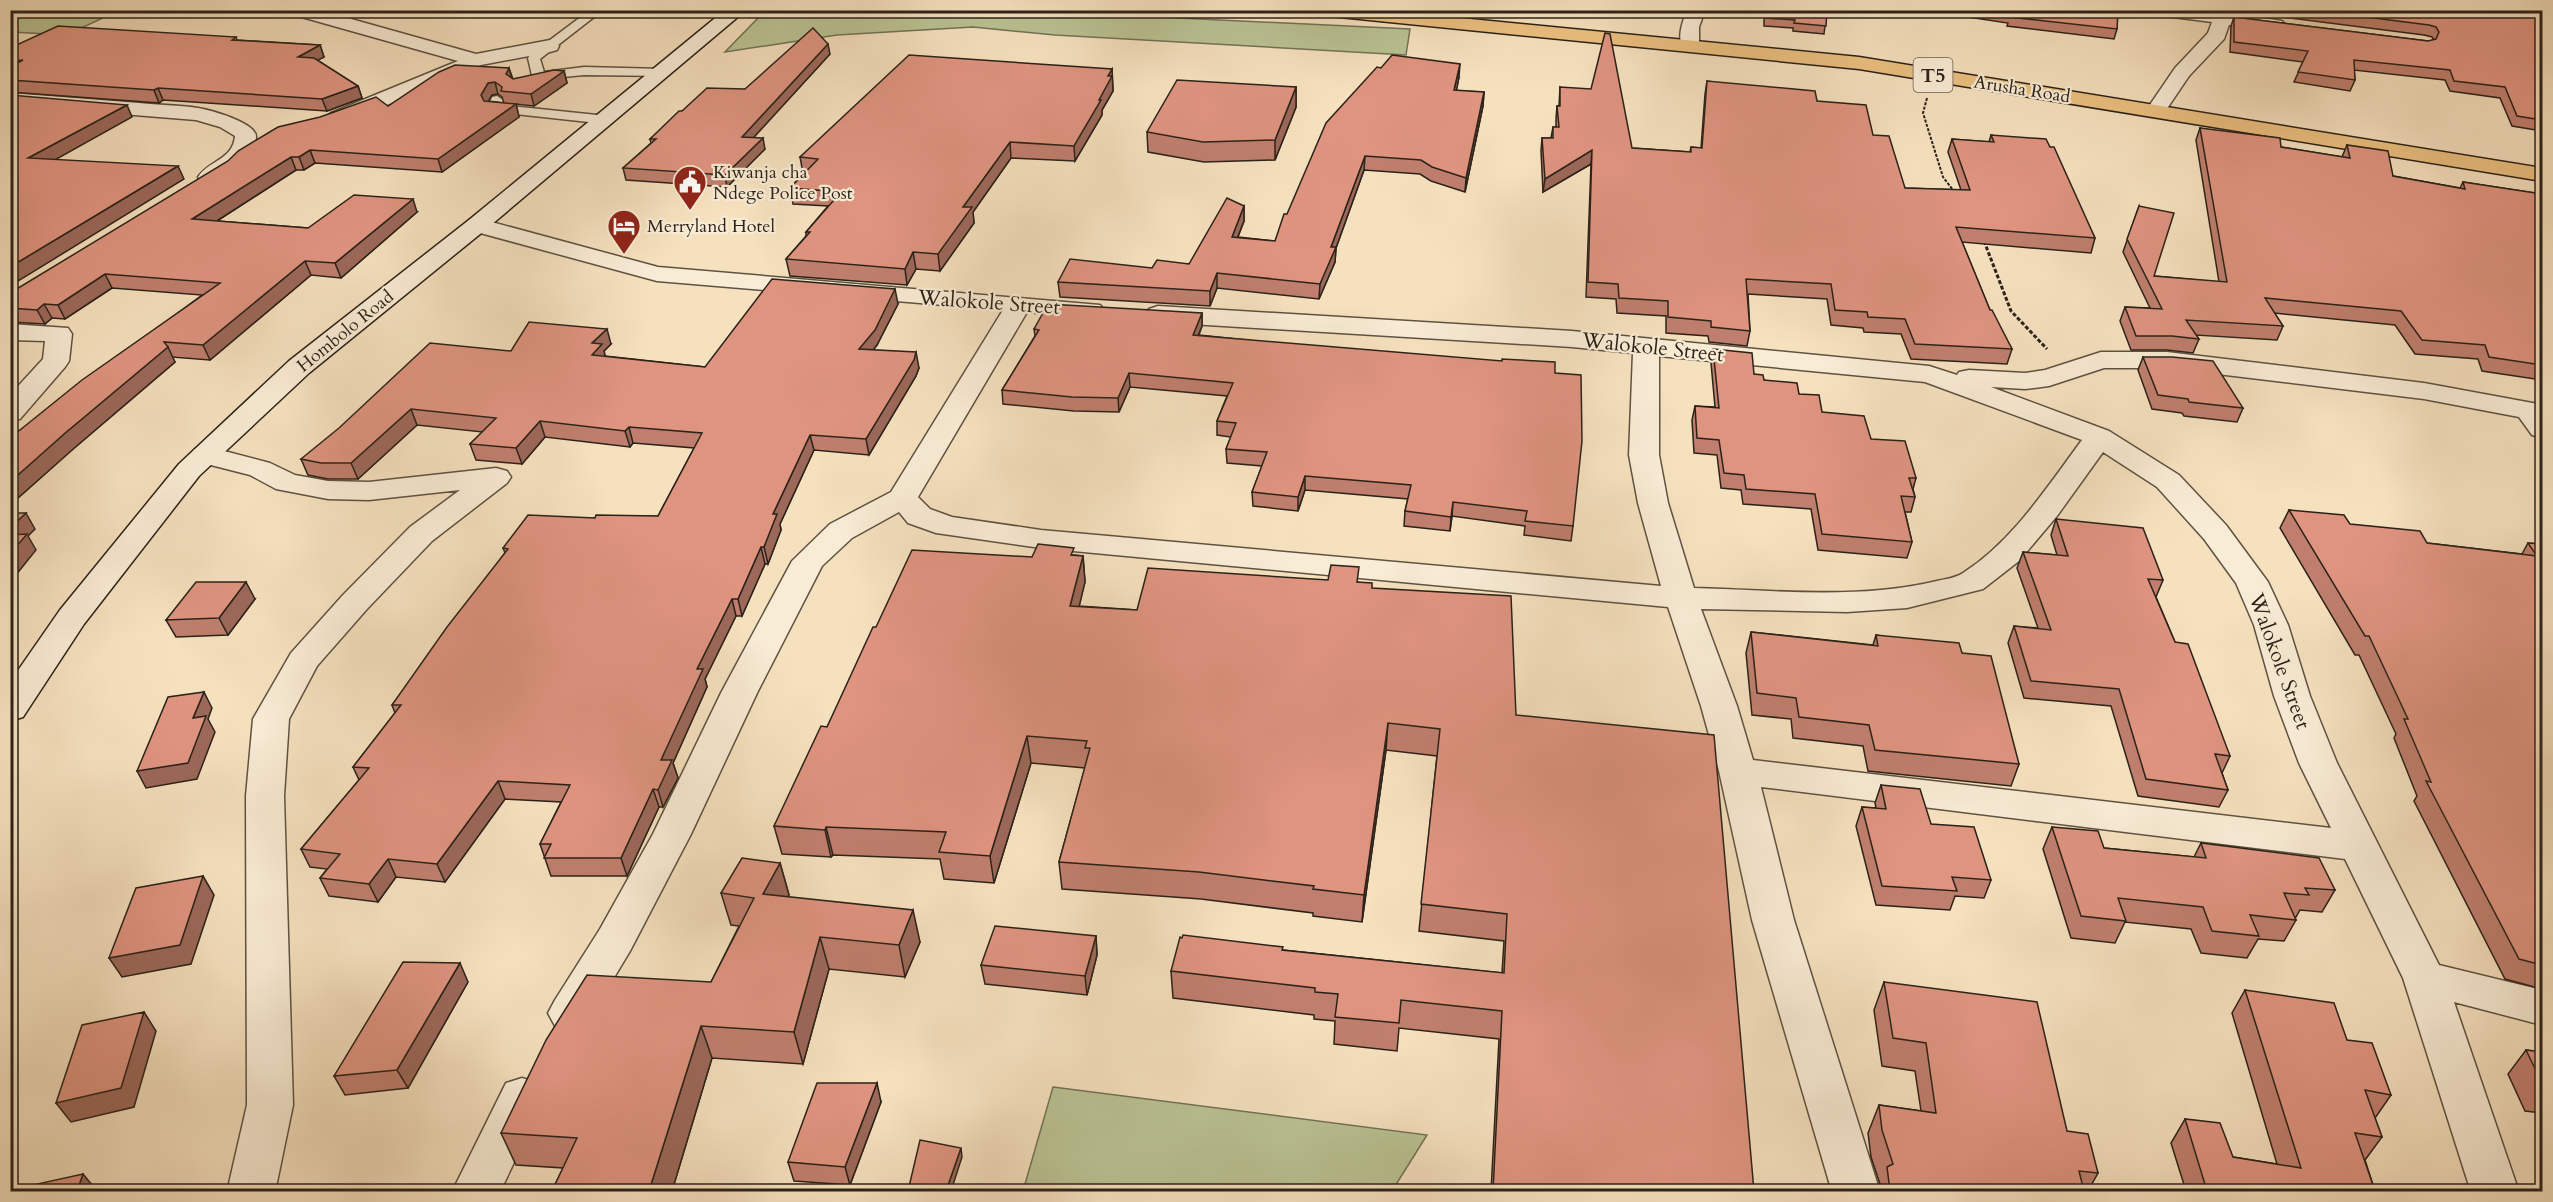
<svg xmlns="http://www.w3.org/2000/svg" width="2553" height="1202" font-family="Cardo,serif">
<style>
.green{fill:#bac394;stroke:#727256;stroke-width:1.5}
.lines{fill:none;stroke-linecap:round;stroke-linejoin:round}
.lane-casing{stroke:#5e5242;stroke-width:3}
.street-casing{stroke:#5e5242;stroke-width:3}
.secondary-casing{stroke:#2b2219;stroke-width:3}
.highway-casing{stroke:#2b2219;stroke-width:3}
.path-far1{stroke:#2b2219;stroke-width:2;stroke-dasharray:3 1.5;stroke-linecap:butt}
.path{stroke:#2b2219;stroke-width:3;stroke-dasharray:4 2;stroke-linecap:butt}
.lane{fill:#f9ecd5;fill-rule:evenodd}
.street{fill:#f9ecd5;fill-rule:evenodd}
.secondary{fill:#f9ecd5;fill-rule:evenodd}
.highway{fill:#ebc080;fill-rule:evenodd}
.wall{fill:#c07f6e;stroke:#2b2219;stroke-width:1.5;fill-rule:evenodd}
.shaded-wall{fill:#9c685a;stroke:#2b2219;stroke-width:1.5}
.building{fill:#df9480;stroke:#2b2219;stroke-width:1.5}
.labels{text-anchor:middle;stroke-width:4.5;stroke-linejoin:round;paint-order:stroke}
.far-street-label{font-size:18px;fill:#2b2219;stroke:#f9ecd5}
.far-poi-label{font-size:18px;fill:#2b2219;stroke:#f9ecd5;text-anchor:start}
.shield{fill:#f9ecd5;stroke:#695f51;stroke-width:1.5}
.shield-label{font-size:20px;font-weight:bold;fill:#2b2219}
.street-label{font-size:21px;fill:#2b2219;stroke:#f9ecd5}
</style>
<rect width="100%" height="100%" fill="#f6e1bf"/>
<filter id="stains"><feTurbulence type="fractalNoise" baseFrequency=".00333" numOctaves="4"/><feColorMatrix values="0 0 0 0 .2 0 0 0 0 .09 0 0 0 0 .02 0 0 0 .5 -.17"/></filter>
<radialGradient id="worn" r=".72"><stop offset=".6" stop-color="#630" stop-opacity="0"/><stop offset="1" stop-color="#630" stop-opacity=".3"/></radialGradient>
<g class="green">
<polygon points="783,10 1030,11 1410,29 1406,55 1055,35 973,27 837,35 725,52 760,16"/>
<polygon points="10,11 118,11 66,35 11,32"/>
<polygon points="1053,1087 1427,1135 1392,1191 1023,1191"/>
</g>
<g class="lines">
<defs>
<g id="lane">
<polygon points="590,10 603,10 540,59 544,72 584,67 663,69 669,73 667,76 584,75 533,80 528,58 530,55"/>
<polygon points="497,96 503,100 501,105 607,116 614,120 607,124 488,111 487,108 492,97"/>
</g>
<g id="street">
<polygon points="288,10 319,10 476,54 550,40 557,42 559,46 557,50 550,52 481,65 392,103 338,123 331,121 328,117 331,113 458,61 291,14"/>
<path d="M1687 10H1705L1699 27V45L1697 49H1683C1677 37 1682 23 1687 10Z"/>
<polygon points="2148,10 2204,10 2276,20 2282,21 2285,25 2282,29 2276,30 2229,25 2224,39 2189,76 2162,116 2148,116 2145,112 2175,68 2208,33 2212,22 2157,15"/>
<path d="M10 93C53 96 96 100 139 103 158 105 179 105 198 108 211 110 257 123 256 137 255 160 223 187 201 182L198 177C209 160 233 160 235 136L220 127 196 120 10 105Z"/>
<path d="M477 218 658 267 1100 305 1104 310 1100 315 1091 318 1027 312 918 497 930 509 952 517 1041 530 1661 586 1638 503 1629 455 1633 353 1572 347 1158 322 1149 319 1145 314 1149 309 1158 306 1572 331 1929 366 1957 375 1959 372 1969 370 2025 373 2045 370 2101 352H2167L2424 383 2538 404 2542 410V438L2532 435 2519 417 2424 399 2167 368H2104L2049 386 2025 389 1991 387 2109 431 2179 475 2226 525 2268 582 2288 625 2310 696 2337 763 2439 965 2542 990V1025L2454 1002 2519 1192H2471L2403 978 2345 859 1761 787 1794 920 1880 1192H1832L1752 920 1719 771 1701 706 1668 607 1041 548 936 533 908 523 899 512 852 538 822 566 757 693 691 834 630 951 585 1026 570 1031 555 1026 548 1013 555 1000 600 929 653 834 721 693 792 561 830 524 891 492 1003 310 657 281 469 230 465 225 469 220ZM1659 356 1925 382 2082 440C2047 487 2013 541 1963 573 1956 578 1945 579 1937 581 1858 600 1774 590 1694 588L1668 503 1659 455ZM2103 452 2157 487 2204 539 2236 583 2254 625 2274 696 2299 763 2331 828 1753 760 1737 706 1701 609 1847 612 1907 608 1983 589 2019 561 2057 516Z"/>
<polygon points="10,324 68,328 72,334 69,361 65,367 20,419 10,421 10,395 43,359 45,341 10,340"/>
<polygon points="205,446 270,463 295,475 328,481 369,482 496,468 507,471 511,477 507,483 432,541 367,609 317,666 289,719 284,796 293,1105 275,1192 227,1192 247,1105 246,796 253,719 291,653 343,595 410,527 460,490 369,500 328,499 276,489 250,475 195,461 190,455 195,449"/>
<polygon points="522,1078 538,1083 545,1097 500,1192 452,1192 506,1083"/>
</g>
<polygon id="secondary" points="725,10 746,10 485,230 309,373 199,476 84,624 23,717 10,721 10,682 60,610 179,464 289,361 469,220"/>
<polygon id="highway" points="1310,10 1379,10 1859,57 2542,168 2542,181 1859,69 1319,15"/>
</defs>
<use href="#lane" class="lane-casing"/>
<use href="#street" class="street-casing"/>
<use href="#secondary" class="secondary-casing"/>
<use href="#highway" class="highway-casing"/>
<polyline class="path-far1" points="1927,98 1923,113 1943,177 1956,194"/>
<polyline class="path" points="1984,241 2011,311 2047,349"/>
<use href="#lane" class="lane"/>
<use href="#street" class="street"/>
<use href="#secondary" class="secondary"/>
<use href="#highway" class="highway"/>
</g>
<g class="wall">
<polygon points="1764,10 1827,10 1824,34 1793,31 1793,28 1764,26"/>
<polygon points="1921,10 2118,10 2117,29 2114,39 2007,26 2008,23"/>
<polygon points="2227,10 2513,10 2542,21 2542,131 2512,126 2500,98 2450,91 2445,80 2354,70 2355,80 2350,91 2294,82 2303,62 2230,52 2231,26 2234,17 2428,41 2434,40 2432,37 2424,35"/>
<polygon points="236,37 237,40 320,45 324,57 317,60 358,86 362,98 327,111 163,100 159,103 10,92 10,48"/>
<polygon points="830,54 754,137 765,149 727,187 626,180 623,168 651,143 650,139 682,111 745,89"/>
<path d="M509 68 513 79 564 71 567 83 534 106 516 104 519 117 442 172 315 163 304 170H296L217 221 308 228 417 212 341 278 311 275 210 360 172 357 175 362 72 450 10 505V434H15L202 295 112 288 65 319 52 318 45 324 10 322V293L388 106ZM498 94 502 97 504 103 488 101 492 95Z"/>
<polygon points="1112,69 1113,91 1102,110 1102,115 1075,161 1011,158 973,212 974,223 940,271 916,269 907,285 790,276 786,259 806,236 806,232 828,206 793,204 790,188 804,173 803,173 800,157"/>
<polygon points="1459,77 1456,91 1484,92 1483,106 1465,192 1431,181 1420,174 1364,170 1336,248 1335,262 1319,299 1217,288 1210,306 1060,297 1058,282 1152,268 1189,264 1244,206 1244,221 1238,237 1275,241 1287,214"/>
<polygon points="1707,81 1817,101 1873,135 1905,188 1961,190 1948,152 1952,139 1989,142 1991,135 2050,147 2095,238 2091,253 1962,242 1990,310 2012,349 2007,364 1911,359 1901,334 1864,332 1863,328 1831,325 1827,299 1748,294 1750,331 1747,346 1709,342 1708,336 1666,333 1666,316 1617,313 1616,299 1586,297 1591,164 1543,192 1541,151 1542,138 1551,138 1553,127 1556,127 1556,119 1557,106 1559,106 1560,87 1632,148 1690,152 1691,147 1701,148 1705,94"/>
<polygon points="1296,87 1296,107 1275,160 1204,162 1148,152 1147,132"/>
<polygon points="2200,128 2281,147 2342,157 2347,145 2393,176 2460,188 2463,182 2542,194 2542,380 2482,371 2478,359 2415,354 2395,325 2274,313 2283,326 2277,340 2196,335 2199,339 2193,353 2167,350 2131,350 2120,321 2125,307 2150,308 2123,252 2139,206 2154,276 2219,282 2196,140"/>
<polygon points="898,304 877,345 873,350 919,368 916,376 869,455 814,450 780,524 781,530 768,564 765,564 742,616 736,616 705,679 707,687 673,763 678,778 663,807 659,807 627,876 551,876 540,844 561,802 505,799 445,882 396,877 378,902 329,896 320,878 327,869 310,867 301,849 359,780 353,767 395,713 392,705 505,553 503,548 595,518 658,516 694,448 633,443 630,447 545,437 522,464 476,460 470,444 483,432 417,425 358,479 328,479 308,475 301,459 511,351 611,344 604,351 605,356 705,367"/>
<polygon points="1202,313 1202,326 1199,335 1555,373 1573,526 1571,541 1524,535 1525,526 1452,516 1450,531 1404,526 1405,511 1408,499 1305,490 1298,511 1253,506 1252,492 1262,466 1227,463 1226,449 1231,437 1217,435 1217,421 1227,396 1130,387 1119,412 1074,411 1003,404 1002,390 1035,336 1034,329"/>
<polygon points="1713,349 1764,380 1799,394 1822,412 1871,439 1916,478 1913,489 1915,497 1911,512 1905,512 1912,542 1907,558 1818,550 1811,509 1743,504 1741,490 1721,488 1717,455 1694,453 1692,420 1695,406 1715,407 1711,363"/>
<polygon points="2143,357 2243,408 2237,422 2184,416 2182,413 2152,409 2138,370"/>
<polygon points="2289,510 2427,543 2522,554 2528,543 2542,544 2542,989 2505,979 2414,801 2417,796 2394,738 2396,734 2359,655 2355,655 2280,528"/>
<polygon points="2056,519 2163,580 2156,597 2175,642 2230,756 2222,773 2228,790 2219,807 2138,796 2111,706 2024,698 2008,643 2014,626 2038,628 2017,568 2023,552 2057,555 2051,535"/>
<polygon points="1074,555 1083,556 1085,582 1079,606 1137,610 1358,582 1372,588 1516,715 1754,1191 1491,1191 1499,1039 1399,1028 1397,1051 1334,1044 1335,1021 1314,1019 1314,1015 1173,998 1171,971 1283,950 1502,973 1504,941 1419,931 1437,756 1386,750 1362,922 1313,916 1313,913 1201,899 1062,889 1059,862 1085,768 1031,763 994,883 944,879 940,859 833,855 831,857 782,854 774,826 827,727 876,627 1032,557"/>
<polygon points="255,599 228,635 176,637 166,620"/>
<polygon points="1751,632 1873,645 1876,635 1962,653 2019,764 2011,786 1868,771 1863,746 1793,738 1791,719 1752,715 1746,653"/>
<polygon points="1881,785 1931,824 1991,880 1984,898 1955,896 1950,910 1876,905 1856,826 1862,807 1876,808 1875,803"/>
<polygon points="2052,827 2104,848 2194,857 2201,843 2335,890 2322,912 2300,910 2296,917 2295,917 2296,920 2284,941 2258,939 2247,958 2201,953 2191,929 2125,922 2115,943 2071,938 2043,849"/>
<polygon points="780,863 789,895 788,897 920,942 905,977 829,969 803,1064 712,1058 672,1191 552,1191 563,1168 516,1165 501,1133 711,982 739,926 731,925 721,893"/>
<polygon points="1096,936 1097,955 1087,995 985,984 981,965"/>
<polygon points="468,982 408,1088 345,1095 334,1076"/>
<polygon points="1884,982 2067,1131 2098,1173 2088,1191 1877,1191 1880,1184 1871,1157 1868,1133 1879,1105 1921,1111 1915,1071 1882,1066 1874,1010"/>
<polygon points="2245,990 2347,1040 2391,1095 2375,1118 2382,1137 2365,1160 2375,1191 2186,1191 2171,1143 2185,1119 2233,1157 2277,1164 2232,1013"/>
<polygon points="2526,1050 2542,1052 2542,1113 2525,1111 2508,1074"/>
<polygon points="881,1102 850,1185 794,1181 788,1162"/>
</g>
<g class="shaded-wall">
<polygon points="828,44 830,54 744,148 742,137"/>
<polygon points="320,45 324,57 302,69 298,57"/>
<polygon points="1460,64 1459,77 1454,104 1454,90"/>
<polygon points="509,68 512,80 506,74"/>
<polygon points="1112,69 1113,91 1102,110 1102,115 1075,161 1074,146 1108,76"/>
<polygon points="564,71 567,83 534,106 531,94"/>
<polygon points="495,82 498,94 492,95 485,107 481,95 488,83"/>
<polygon points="358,86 362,98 327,111 322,99"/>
<polygon points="1296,87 1296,107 1275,160 1275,140"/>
<polygon points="158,88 163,100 159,103 154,90"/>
<polygon points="1484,92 1483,106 1465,192 1466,178"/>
<polygon points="516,104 519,117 442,172 438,159"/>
<polygon points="127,105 132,117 35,171 28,158"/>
<polygon points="763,138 765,149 727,187 725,175"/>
<polygon points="1010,142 1011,158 973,212 974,223 940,271 938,254 963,207"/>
<polygon points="310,150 315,163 304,170 299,157"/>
<polygon points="1592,150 1591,164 1543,192 1545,179"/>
<polygon points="1365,156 1364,170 1336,248 1335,262 1319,299 1320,284 1331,247"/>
<polygon points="291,157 296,170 198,233 192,219"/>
<polygon points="178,166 184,179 10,286 10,267"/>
<polygon points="413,199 417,212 341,278 335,263"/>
<polygon points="1244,206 1244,221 1232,251 1232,237"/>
<polygon points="913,252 916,269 907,285 905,269"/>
<polygon points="305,261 311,275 210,360 203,345"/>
<polygon points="1217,273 1217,288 1210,306 1210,291"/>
<polygon points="105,274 112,288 65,319 58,305"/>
<polygon points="895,289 898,304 877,345 861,365 859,349"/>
<polygon points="44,304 52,318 45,324 37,310"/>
<polygon points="1202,313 1202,326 1193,348 1193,335"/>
<polygon points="607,329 611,344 604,351 606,360 592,355 592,343"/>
<polygon points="168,347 175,362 72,450 10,505 10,482 64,434"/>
<polygon points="916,352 919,368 916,376 869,455 866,439"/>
<polygon points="1129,373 1130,387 1119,412 1118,398"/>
<polygon points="411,409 417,425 358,479 351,463"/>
<polygon points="540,421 545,437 522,464 516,448"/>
<polygon points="629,427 633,443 630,447 625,431"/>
<polygon points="810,435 814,450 780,524 781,530 768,564 764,547 773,514"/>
<polygon points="1305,476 1305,490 1298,511 1298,497"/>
<polygon points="1453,502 1452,516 1450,531 1451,517"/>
<polygon points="26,513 35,529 28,536 36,550 11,581 10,579 10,528"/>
<polygon points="761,547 765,564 742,616 738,599"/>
<polygon points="1083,556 1085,582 1073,632 1070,606"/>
<polygon points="246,582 255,599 228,635 219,618"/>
<polygon points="732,599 736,616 705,679 707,687 673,763 678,778 663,807 658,790 661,760 697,669"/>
<polygon points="204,692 212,708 208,719 215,732 197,779 146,788 137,771 193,718"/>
<polygon points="1388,723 1386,750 1362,922 1364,895"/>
<polygon points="1027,736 1031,763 994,883 990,856"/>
<polygon points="498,781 505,799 445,882 437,864"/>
<polygon points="653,789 659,807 627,876 621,858"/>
<polygon points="826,827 833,855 831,857 825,830"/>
<polygon points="388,859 396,877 378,902 369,884"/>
<polygon points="780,863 789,895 772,926 763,894"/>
<polygon points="203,876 214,895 191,964 122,977 109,958"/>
<polygon points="913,910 920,942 905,977 899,945"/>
<polygon points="1096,936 1097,955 1087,995 1085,976"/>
<polygon points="820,937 829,969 803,1064 794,1032"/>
<polygon points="460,963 468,982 408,1088 397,1070"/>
<polygon points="144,1012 156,1031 134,1107 71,1122 56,1103"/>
<polygon points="701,1026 712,1058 672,1191 649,1191"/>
<polygon points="877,1083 881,1102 850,1185 845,1167"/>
<polygon points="961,1148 962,1157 951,1191 946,1191"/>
<polygon points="83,1174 97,1191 77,1191"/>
</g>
<g class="building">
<polygon points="1765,10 1827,10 1826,26 1794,23 1795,20 1765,18"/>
<polygon points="1990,10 2118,10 2117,29 2009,17 2010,13"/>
<polygon points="2311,10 2513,10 2537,15 2542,21 2542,120 2517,116 2505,87 2454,81 2450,70 2354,60 2355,80 2298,72 2308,51 2234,42 2234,17 2428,41 2436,39 2439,32 2436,27 2429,25"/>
<polygon points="58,26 236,37 232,40 320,45 298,57 314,58 358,86 322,99 158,88 154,90 10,80 10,67 23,60 10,61 10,48"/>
<polygon points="813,28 828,44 742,137 763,138 725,175 623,168 656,139 650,139 679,111 682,111 707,88 745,89"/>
<polygon points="1605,33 1610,34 1632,148 1691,152 1691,147 1702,148 1707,81 1815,91 1817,101 1866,105 1873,135 1889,136 1905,188 1970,190 1952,139 1994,142 1991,135 2046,139 2050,147 2054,147 2095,238 1956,227 1990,310 1992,310 2012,349 1915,344 1905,319 1868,317 1867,312 1835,310 1831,284 1746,279 1750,331 1711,327 1711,321 1668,317 1668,301 1619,298 1618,284 1588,282 1592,150 1545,179 1542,138 1553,138 1553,127 1559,127 1557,106 1560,106 1560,87 1591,89"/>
<polygon points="909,55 1112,69 1108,76 1112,76 1099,100 1101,100 1074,146 1010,142 963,207 972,207 938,254 913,252 905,269 786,259 810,232 806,232 841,192 790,188 818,159 800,157"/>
<polygon points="1392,55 1460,64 1454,90 1484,92 1466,178 1432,167 1421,160 1365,156 1331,247 1336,247 1320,284 1217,273 1210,291 1058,282 1070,259 1152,268 1157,260 1189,264 1227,198 1244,206 1232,237 1275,241 1284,214 1287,214 1326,123 1377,67 1381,68"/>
<polygon points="455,65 509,68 506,74 513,79 554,70 564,71 531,94 501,91 502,87 495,82 488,83 481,95 484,101 516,104 438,159 310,150 299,157 291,157 192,219 308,228 354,195 413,199 335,263 305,261 203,345 164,342 168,347 64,434 10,482 10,434 15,434 82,380 220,283 105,274 58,305 44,304 37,310 10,308 10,293 228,161 238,151 278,127 320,117 376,97 388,106 439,72"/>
<polygon points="1177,80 1296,87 1275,140 1203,142 1147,132"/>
<polygon points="10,95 127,105 28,158 178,166 10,267"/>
<polygon points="2200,128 2280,138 2281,147 2350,158 2347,145 2388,151 2393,176 2465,189 2463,182 2542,194 2542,365 2489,357 2485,345 2422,340 2401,311 2265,298 2283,326 2186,320 2199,339 2172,336 2136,336 2125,307 2162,309 2127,239 2139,206 2174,213 2154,276 2227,282"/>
<polygon points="772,279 895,289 875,330 859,349 916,352 914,360 866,439 810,435 773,514 777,514 764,547 761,547 738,599 732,599 697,669 703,669 661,760 672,760 658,790 653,789 621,858 544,858 551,844 540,844 570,785 498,781 437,864 388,859 369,884 320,878 340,854 301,849 369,768 353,767 401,705 392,705 447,627 508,549 503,548 528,515 595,518 596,515 658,516 702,433 629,427 625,431 540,421 516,448 470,444 496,418 411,409 351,463 321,463 301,459 339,428 430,343 511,351 529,322 607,329 592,343 602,344 592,355 705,367"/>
<polygon points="1048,304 1202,313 1193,335 1502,361 1502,359 1555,362 1555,373 1581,375 1582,441 1573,526 1525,521 1527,511 1453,502 1451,517 1405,511 1411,485 1305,476 1298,497 1252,492 1267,452 1226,449 1236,423 1217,421 1233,383 1129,373 1118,398 1072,397 1002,390 1039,330 1034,329"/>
<polygon points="1713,349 1752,353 1754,374 1763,375 1764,380 1797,383 1799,394 1819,395 1822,412 1864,416 1871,439 1905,441 1916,478 1909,478 1915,497 1901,496 1912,542 1822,534 1815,494 1746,489 1744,475 1724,473 1719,440 1697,438 1695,406 1719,408"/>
<polygon points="2143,357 2172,357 2213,361 2243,408 2189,402 2188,399 2158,395"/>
<polygon points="2289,510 2344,515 2350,524 2420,531 2427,543 2537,556 2528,543 2542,544 2542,965 2519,959 2426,781 2431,782 2404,719 2408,719 2369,636 2365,636"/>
<polygon points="10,513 26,513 10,528"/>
<polygon points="2056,519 2143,528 2163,580 2148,579 2175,642 2188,644 2230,756 2215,754 2228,790 2146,779 2119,689 2031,681 2014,626 2051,630 2023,552 2068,556"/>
<polygon points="27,534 10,554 10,535"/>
<polygon points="1038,544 1074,548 1071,555 1083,556 1070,606 1137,610 1148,568 1328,580 1331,565 1359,567 1357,582 1372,583 1372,588 1511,596 1516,715 1714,735 1754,1191 1493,1191 1502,1011 1401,1000 1399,1023 1335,1017 1338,994 1315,992 1315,988 1171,971 1180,937 1182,938 1183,935 1283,947 1282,950 1504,973 1507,914 1421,904 1440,729 1388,723 1364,895 1313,889 1314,886 1199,872 1059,862 1090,748 1085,748 1087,741 1027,736 990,856 939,852 946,832 826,827 825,830 774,826 821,726 827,727 873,627 876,627 912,550 1032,557"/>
<polygon points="196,582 246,582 219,618 166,620"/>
<polygon points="1751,632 1878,646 1876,635 1959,643 1962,653 1991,656 2019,764 1875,750 1869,725 1799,717 1796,698 1757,693"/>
<polygon points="204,692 193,718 206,716 188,763 137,771 168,697"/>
<polygon points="1881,785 1920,789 1931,824 1974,827 1991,880 1952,877 1957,891 1882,886 1862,807 1886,809"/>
<polygon points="2052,827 2098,831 2104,848 2206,858 2201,843 2319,858 2335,890 2305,888 2309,895 2284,893 2296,920 2250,915 2259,936 2212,931 2203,907 2118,898 2126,921 2081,916"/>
<polygon points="742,858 780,863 763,894 913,910 899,945 820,937 794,1032 701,1026 649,1191 552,1191 577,1138 501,1133 546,1040 587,975 711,982 754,898 721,893"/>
<polygon points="203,876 180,945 109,958 136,888"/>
<polygon points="995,926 1096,936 1085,976 981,965"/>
<polygon points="403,962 460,963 397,1070 334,1076"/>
<polygon points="1884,982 2037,1002 2067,1131 2088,1134 2098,1173 2079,1171 2084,1191 1890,1191 1887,1167 1893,1164 1882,1130 1879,1105 1936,1113 1926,1043 1893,1038"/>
<polygon points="2245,990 2334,1003 2347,1040 2372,1043 2391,1095 2365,1090 2382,1137 2355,1133 2375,1191 2207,1191 2185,1119 2220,1123 2233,1157 2301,1168"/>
<polygon points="144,1012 121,1088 56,1103 82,1025"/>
<polygon points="2526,1050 2542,1052 2542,1083"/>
<polygon points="817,1083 877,1083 845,1167 788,1162"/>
<polygon points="920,1140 961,1148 946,1191 908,1191"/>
<polygon points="83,1174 77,1191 10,1191 10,1190"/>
</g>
<defs>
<symbol id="civic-pin" viewBox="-11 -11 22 30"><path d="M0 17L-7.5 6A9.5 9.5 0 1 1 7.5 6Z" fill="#8f2418" stroke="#f9ecd5"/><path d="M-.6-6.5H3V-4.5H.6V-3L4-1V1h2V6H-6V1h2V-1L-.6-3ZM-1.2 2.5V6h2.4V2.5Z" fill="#fff"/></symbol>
<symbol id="hotel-pin" viewBox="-11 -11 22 30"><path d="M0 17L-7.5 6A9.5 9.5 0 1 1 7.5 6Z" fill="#8f2418" stroke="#f9ecd5"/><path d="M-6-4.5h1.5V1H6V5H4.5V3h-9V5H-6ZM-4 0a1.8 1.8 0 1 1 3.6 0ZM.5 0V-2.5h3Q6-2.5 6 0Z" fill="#fff"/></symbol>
</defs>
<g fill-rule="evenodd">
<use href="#civic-pin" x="671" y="163" width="38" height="52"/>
<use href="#hotel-pin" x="605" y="207" width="38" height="52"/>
</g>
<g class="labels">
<g class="far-street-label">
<text transform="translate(2022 89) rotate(9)" y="6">Arusha Road</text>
<text transform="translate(345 331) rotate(-39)" y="6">Hombolo Road</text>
</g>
<g class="far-poi-label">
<text x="713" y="178">Kiwanja cha<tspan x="713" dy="21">Ndege Police Post</tspan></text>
<text x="647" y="232">Merryland Hotel</text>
</g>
<rect class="shield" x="1913.5" y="58" width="39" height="34" rx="4.5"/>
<g class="shield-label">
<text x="1933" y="82">T5</text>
</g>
<g class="street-label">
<text transform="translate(989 302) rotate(4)" y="7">Walokole Street</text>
<text transform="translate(1653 347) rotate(6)" y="7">Walokole Street</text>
<text transform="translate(2280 661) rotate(70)" y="7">Walokole Street</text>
</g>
</g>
<rect width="2553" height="1202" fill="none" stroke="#f6e1bf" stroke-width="36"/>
<rect x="12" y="12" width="2529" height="1178" fill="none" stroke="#2b2219" stroke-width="3"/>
<rect x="18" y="18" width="2517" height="1166" fill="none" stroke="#2b2219" stroke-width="1.5"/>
<rect width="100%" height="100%" filter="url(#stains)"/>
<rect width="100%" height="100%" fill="url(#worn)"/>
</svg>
